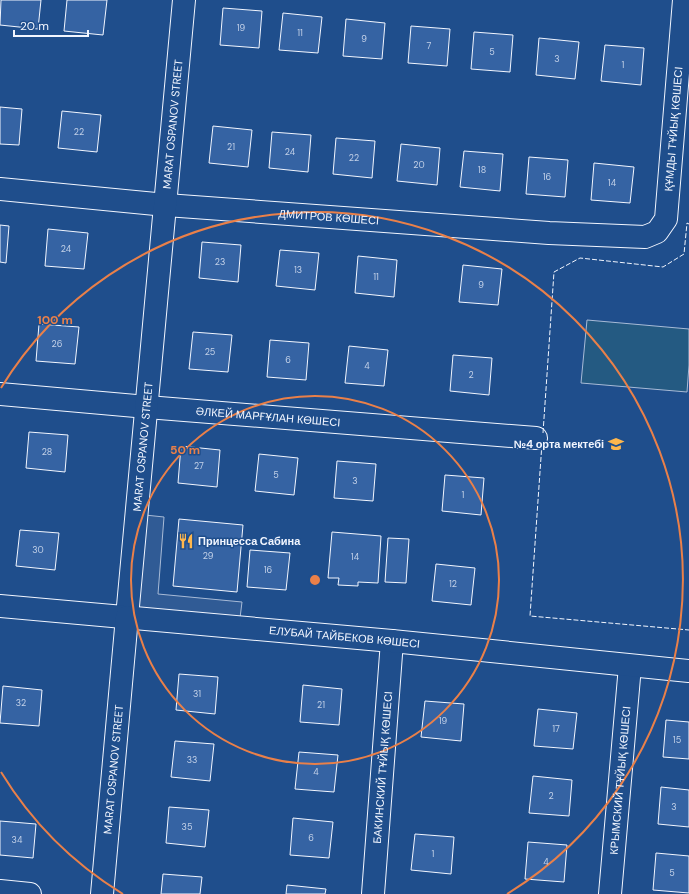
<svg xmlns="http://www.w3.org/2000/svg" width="689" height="894" font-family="'DM Sans',sans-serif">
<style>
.green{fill:#245a82;stroke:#a8bbd7}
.parking{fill:#305b95;stroke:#a8bbd7}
.building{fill:#3563a3;stroke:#f2f6ff}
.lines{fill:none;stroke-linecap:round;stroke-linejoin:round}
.street-casing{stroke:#f2f6ff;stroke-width:24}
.secondary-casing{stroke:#f2f6ff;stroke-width:24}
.street{stroke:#1f4e8c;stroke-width:22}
.secondary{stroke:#1f4e8c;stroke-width:22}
.fence{stroke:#f2f6ff;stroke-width:1;stroke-dasharray:5 2;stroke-linecap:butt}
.ring{fill:none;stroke:#ea8049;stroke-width:2}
.labels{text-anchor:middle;stroke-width:3;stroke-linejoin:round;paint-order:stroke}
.number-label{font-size:9px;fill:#c3d1e8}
.street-label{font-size:11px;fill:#f2f6ff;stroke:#1f4e8c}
.poi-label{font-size:11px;font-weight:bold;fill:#f2f6ff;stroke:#1f4e8c;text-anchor:end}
.centre{fill:#ea8049;stroke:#1f4e8c;stroke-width:2}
.ring-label{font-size:12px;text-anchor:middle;font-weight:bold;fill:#ea8049;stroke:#1f4e8c;stroke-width:3;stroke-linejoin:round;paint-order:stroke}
</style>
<rect width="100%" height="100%" fill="#1f4e8c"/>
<polygon class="green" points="587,320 689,329 689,365 687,392 581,383"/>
<polygon class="parking" points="145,515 164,517 158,594 242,602 240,618 137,608"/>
<g class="building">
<polygon points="1,0 41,0 38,29 0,25"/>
<polygon points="67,0 107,0 103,35 64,31"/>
<polygon points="223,8 262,11 259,48 220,45"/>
<polygon points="283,13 322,17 318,53 279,50"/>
<polygon points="346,19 385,23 382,59 343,56"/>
<polygon points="411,26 450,29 447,66 408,63"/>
<polygon points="474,32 513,35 510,72 471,69"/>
<polygon points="539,38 579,42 575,79 536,75"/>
<polygon points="605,45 644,48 641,85 601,81"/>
<polygon points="0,107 22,109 19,145 0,144"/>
<polygon points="62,111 101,115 97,152 58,148"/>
<polygon points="213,126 252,130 248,167 209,163"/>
<polygon points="272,132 311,135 308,172 269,168"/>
<polygon points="336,138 375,141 372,178 333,174"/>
<polygon points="401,144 440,148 437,185 397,181"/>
<polygon points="464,151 503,154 500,191 460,187"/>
<polygon points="529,157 568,160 565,197 526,194"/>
<polygon points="594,163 634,167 630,203 591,200"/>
<polygon points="0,225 9,226 6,263 0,262"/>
<polygon points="48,229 88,233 84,269 45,266"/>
<polygon points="202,242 241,245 238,282 199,278"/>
<polygon points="280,250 319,253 315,290 276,286"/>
<polygon points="358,256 397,260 394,297 355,293"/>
<polygon points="463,265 502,269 498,305 459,302"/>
<polygon points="39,324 79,327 75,364 36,361"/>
<polygon points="193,332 232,335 228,372 189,369"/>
<polygon points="270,340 309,343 306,380 267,377"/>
<polygon points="349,346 388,350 384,386 345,383"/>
<polygon points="453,355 492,358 489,395 450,391"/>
<polygon points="29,432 68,435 65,472 26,468"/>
<polygon points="181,446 220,450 217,487 178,483"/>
<polygon points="259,454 298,458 294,495 255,491"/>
<polygon points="337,461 376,464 373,501 334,498"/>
<polygon points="445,475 484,478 481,515 442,511"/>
<polygon points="179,519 243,525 237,592 173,586"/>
<polygon points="20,530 59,533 55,570 16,566"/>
<polygon points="332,532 381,536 378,583 358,582 358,586 338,585 339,578 328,578"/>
<polygon points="388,538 409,539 406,583 385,582"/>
<polygon points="250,550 290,553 286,590 247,587"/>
<polygon points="436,564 475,568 471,605 432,601"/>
<polygon points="179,674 218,677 215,714 176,710"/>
<polygon points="303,685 342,689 339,725 300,722"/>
<polygon points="3,686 42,690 39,726 0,723"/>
<polygon points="425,701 464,704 461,741 421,737"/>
<polygon points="538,709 577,713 573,749 534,746"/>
<polygon points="666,720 689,722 689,759 663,757"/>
<polygon points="175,741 214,744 210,781 171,777"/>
<polygon points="299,752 338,755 334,792 295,789"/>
<polygon points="533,776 572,780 569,816 529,813"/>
<polygon points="661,787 689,790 689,827 658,824"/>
<polygon points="169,807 209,810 205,847 166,843"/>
<polygon points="293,818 333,822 329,858 290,855"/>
<polygon points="0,821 36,824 33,858 0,855"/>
<polygon points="415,834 454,837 451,874 411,870"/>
<polygon points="528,842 567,845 564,882 525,879"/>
<polygon points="656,853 689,856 689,893 653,890"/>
<polygon points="163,874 202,877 200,894 161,894"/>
<polygon points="287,885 326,889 325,894 286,894"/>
</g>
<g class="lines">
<defs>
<g id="street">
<path id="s1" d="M0 189 166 205 549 233 645 237 657 232 666 219 684 0"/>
<path id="s2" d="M0 394 147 407 536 438"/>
<path id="s3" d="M127 617 184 0"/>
<polyline points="0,891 30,894"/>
<path id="s4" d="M373 894 392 641"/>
<path id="s5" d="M610 894 630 666"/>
</g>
<g id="secondary">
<path id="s6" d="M0 606 392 641 689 671"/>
<path id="s7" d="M102 894 127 617"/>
</g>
</defs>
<use href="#street" class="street-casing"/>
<use href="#secondary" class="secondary-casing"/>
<use href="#street" class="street"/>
<use href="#secondary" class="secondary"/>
<g class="fence">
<polyline points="543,433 554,272 580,258 663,267 684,254 687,223 689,224"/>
<polyline points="542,443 530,616 689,630"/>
</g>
</g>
<g class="ring">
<circle cx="315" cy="580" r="184"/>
<path d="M123 894A368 368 0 0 1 1 772M1 388A368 368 0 1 1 507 894"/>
</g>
<defs>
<symbol id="school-bare" viewBox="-9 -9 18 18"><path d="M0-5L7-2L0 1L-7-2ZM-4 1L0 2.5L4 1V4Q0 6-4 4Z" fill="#ffb74d" stroke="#1f4e8c" stroke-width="2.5" paint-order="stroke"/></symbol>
<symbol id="restaurant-bare" viewBox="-9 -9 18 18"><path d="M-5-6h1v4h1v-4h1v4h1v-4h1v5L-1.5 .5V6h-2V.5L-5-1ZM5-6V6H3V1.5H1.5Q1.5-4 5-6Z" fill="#ffb74d" stroke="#1f4e8c" stroke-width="2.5" paint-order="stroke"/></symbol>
</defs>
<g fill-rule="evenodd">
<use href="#school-bare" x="605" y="433" width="22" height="22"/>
<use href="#restaurant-bare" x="175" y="530" width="22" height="22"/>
</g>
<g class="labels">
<g class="number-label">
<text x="241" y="31">19</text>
<text x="300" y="36">11</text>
<text x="364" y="42">9</text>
<text x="429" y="49">7</text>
<text x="492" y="55">5</text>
<text x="557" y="62">3</text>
<text x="623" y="68">1</text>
<text x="79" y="135">22</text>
<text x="231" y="150">21</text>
<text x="290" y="155">24</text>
<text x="354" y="161">22</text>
<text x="419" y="168">20</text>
<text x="482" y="173">18</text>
<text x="547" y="180">16</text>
<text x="612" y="186">14</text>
<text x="66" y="252">24</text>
<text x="220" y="265">23</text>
<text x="298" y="273">13</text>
<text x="376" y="280">11</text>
<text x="481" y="288">9</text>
<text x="57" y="347">26</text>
<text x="210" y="355">25</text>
<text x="288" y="363">6</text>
<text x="367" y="369">4</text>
<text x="471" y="378">2</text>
<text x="47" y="455">28</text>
<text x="199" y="469">27</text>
<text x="276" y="478">5</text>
<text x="355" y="484">3</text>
<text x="463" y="498">1</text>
<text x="38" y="553">30</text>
<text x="208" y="559">29</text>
<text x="355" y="560">14</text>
<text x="268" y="573">16</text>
<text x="453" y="587">12</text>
<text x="197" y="697">31</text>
<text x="21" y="706">32</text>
<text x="321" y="708">21</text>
<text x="443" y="724">19</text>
<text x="556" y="732">17</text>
<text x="677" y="743">15</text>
<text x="192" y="763">33</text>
<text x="316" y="775">4</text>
<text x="551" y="799">2</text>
<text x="674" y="810">3</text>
<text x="187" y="830">35</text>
<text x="311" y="841">6</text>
<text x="17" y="843">34</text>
<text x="433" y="857">1</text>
<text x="546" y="865">4</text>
<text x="672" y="876">5</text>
</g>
<g class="street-label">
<text dy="4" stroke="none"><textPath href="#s3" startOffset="495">MARAT OSPANOV STREET</textPath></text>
<text dy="4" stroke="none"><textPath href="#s1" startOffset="766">ҚҰМДЫ ТҰЙЫҚ КӨШЕСІ</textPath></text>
<text dy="4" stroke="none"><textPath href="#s1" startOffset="330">ДМИТРОВ КӨШЕСІ</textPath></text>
<text dy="4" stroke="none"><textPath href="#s2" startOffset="269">ӘЛКЕЙ МАРҒҰЛАН КӨШЕСІ</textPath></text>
<text dy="4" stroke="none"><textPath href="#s3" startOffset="171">MARAT OSPANOV STREET</textPath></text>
<text dy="4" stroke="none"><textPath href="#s6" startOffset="346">ЕЛУБАЙ ТАЙБЕКОВ КӨШЕСІ</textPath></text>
<text dy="4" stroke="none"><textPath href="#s4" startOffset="127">БАКИНСКИЙ ТҰЙЫҚ КӨШЕСІ</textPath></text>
<text dy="4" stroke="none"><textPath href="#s7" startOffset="125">MARAT OSPANOV STREET</textPath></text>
<text dy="4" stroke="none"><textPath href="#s5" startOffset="114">КРЫМСКИЙ ТҰЙЫҚ КӨШЕСІ</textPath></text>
</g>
<g class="poi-label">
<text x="604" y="448">№4 орта мектебі</text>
<text x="198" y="545" text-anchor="start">Принцесса Сабина</text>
</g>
</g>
<circle cx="315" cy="580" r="6" class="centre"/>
<g class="ring-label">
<text x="55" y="324">100 m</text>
<text x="185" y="454">50 m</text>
</g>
<path d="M14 30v6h74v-6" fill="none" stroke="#f2f6ff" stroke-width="2"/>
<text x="20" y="30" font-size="12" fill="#f2f6ff" stroke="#1f4e8c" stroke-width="3" paint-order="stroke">20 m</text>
</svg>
